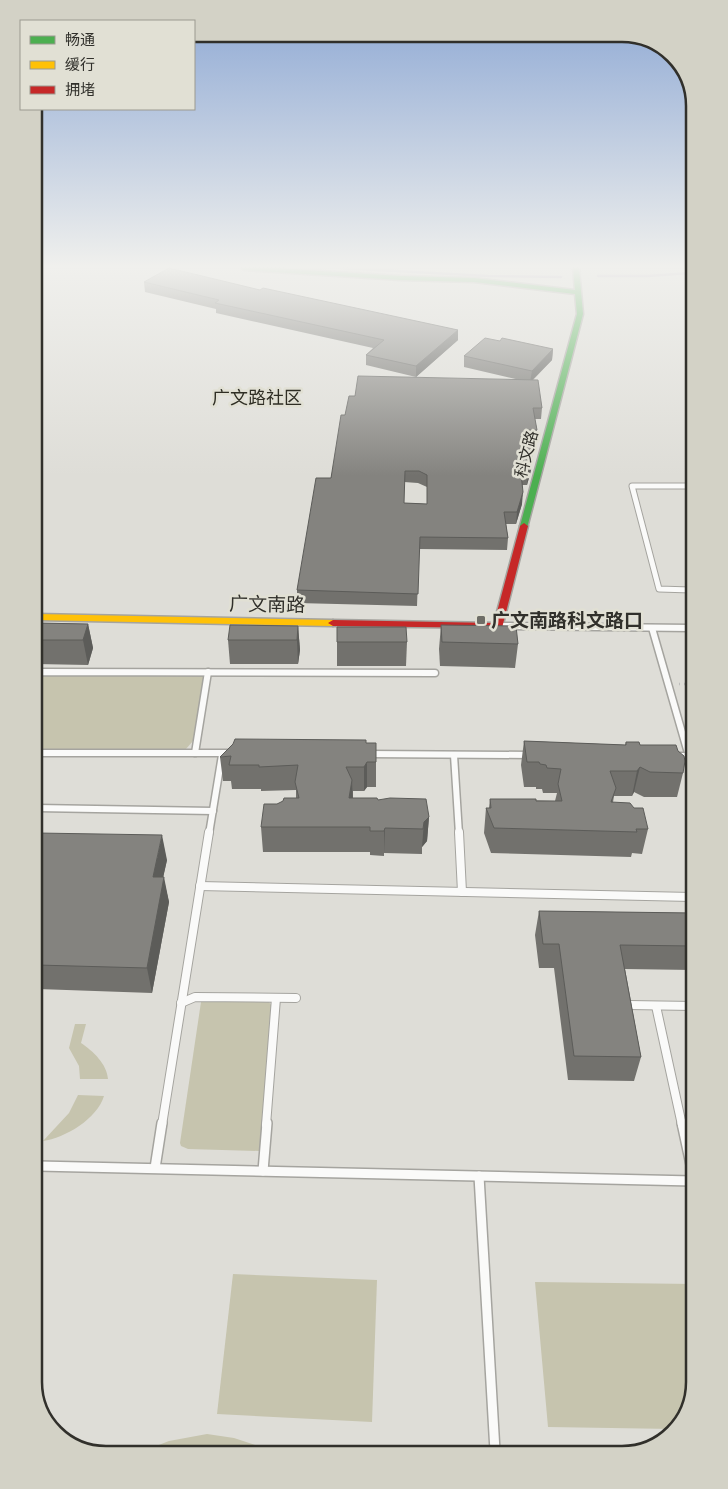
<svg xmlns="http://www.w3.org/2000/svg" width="728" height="1489" font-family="'PT Sans Narrow','Noto Sans SC',sans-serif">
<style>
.green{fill:#c6c4ae}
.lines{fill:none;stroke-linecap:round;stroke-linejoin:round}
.stream{stroke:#a497b5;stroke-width:2.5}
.lane-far3-casing{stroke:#a5a49f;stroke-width:7}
.lane-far2-casing{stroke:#a5a49f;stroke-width:9}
.lane-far1-casing{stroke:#a5a49f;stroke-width:10}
.lane-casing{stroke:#a5a49f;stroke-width:12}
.fast-casing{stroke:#a5a49f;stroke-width:3}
.slow-casing{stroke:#a5a49f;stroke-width:3}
.jam-casing{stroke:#a5a49f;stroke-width:3}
.path{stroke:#bdbdbb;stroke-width:2.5;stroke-dasharray:1 4;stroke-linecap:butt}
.lane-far3{stroke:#fafaf9;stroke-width:5}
.lane-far2{stroke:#fafaf9;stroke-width:6}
.lane-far1{stroke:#fafaf9;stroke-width:8}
.lane{stroke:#fafaf9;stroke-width:9}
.fast{fill:#4caf50;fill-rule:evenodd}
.slow{fill:#ffc107;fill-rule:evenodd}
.jam{fill:#c62828;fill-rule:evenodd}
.wall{fill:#72716d;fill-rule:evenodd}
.shaded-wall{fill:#5c5c59}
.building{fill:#84837f;stroke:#5c5c59;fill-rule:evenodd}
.poi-dot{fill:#6e6d67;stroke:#e1e0d4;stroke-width:2}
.labels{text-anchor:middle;stroke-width:5;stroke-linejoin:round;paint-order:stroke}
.far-street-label{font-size:16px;fill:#31302b;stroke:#e1e0d4}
.far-quarter-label{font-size:18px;fill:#2f2e24;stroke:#e1e0d4}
.street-label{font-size:19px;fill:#31302b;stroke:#e1e0d4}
.poi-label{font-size:19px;font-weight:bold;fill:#31302b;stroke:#e1e0d4;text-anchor:start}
.rim{fill:none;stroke:#31302b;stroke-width:2.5}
</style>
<rect width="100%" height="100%" fill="#deddd7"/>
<g class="green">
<polygon points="49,674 202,675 205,678 193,741 185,750 37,751 36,684 40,677"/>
<polygon points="204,1001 269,1002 271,1005 260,1151 188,1149 181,1146 180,1143 201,1002"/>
<path d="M75 1024H86L81 1043C93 1051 107 1064 108 1079H80L79 1066 69 1048Z"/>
<path d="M78 1095 104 1096C97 1119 65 1138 43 1141L69 1113Z"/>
<polygon points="233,1274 377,1280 372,1422 217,1414"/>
<path d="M535 1282 694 1284C694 1319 702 1406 674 1429L548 1427Z"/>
<polygon points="207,1434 234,1438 279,1453 133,1455 169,1441"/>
</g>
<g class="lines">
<g class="stream">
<polyline points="342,268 488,276 561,277"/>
<polyline points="598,276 648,276 690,273"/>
</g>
<defs>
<polyline id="lane-far3" points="690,486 632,486 659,589 691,590"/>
<g id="lane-far2">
<polyline points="498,626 691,628"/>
<polyline points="652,628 692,767"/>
<polyline points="36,678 39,672 435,673"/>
<polyline points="37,753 230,753"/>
<polyline points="195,753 208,672"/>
<polyline points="368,754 530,755"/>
<polyline points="454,755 459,834"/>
<polyline points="675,756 689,756"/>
<polyline points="37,808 213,811"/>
<polyline points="209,834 222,755"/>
</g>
<g id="lane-far1">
<polyline points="459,832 462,892"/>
<polyline points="200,886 692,897"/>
<polyline points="181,1003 195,997 296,998"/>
<polyline points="629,1005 693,1006"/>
<polyline points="656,1006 682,1125"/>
<polyline points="162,1125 209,832"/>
<polyline points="266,1125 276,998"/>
</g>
<g id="lane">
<polyline points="682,1123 693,1174"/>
<polyline points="38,1166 693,1181"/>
<polyline points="155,1168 162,1123"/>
<polyline points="263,1171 267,1123"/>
<polyline points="479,1176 495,1451"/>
</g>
<polygon id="fast" points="241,268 274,268 401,276 474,278 575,290 573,268 579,268 583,314 527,528 521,528 520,526 577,314 575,294 474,282 401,280 244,270"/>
<polygon id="slow" points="36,614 333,620 338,623 333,626 36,620"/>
<polygon id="jam" points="524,523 528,526 502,628 333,626 328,623 333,620 494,623 520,526"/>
</defs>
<use href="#lane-far3" class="lane-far3-casing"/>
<use href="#lane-far2" class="lane-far2-casing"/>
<use href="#lane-far1" class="lane-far1-casing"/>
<use href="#lane" class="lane-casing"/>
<use href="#fast" class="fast-casing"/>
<use href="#slow" class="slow-casing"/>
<use href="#jam" class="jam-casing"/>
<polyline class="path" points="679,684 691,684"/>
<use href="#lane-far3" class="lane-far3"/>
<use href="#lane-far2" class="lane-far2"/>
<use href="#lane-far1" class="lane-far1"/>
<use href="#lane" class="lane"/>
<use href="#fast" class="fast"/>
<use href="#slow" class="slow"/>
<use href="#jam" class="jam"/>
</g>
<g class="wall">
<polygon points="144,282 260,290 458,330 458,340 416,377 366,365 366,355 373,348 216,313 216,309 145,292"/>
<path d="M500 341 553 349 552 360 533 380 542 408 541 419H535L537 430 535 442H530L532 458 531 470 527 485H522V504L516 524H506L508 538 507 550 419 549 417 606 297 603V590L331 478 345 415 355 396 520 380 464 367V356ZM404 482 418 483 427 487V504L404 503Z"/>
<polygon points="36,623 88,624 93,648 88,665 36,664"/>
<polygon points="441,625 518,644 515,668 440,666 439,649"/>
<polygon points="298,626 300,650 298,664 230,664 228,640"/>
<polygon points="337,627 407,642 406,666 337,666"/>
<polygon points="524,741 625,745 626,742 640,745 683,773 677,797 644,797 634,792 632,796 614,796 613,802 648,829 642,854 632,853 631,857 491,853 484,833 486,808 489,808 490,799 555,801 557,793 543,793 542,789 536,789 536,787 524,787 521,765"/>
<polygon points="366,743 376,743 376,787 367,787 364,791 353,791 353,798 378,800 429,817 427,841 422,847 422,854 384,853 384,856 370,855 370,852 263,852 261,827 277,804 296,798 296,790 261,791 261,789 232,789 231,781 223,781 220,757"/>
<polygon points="37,833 167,860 163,877 169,902 152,993 38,989"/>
<polygon points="539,911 692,913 693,970 625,969 641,1057 634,1081 568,1080 554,968 539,968 535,935"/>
</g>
<g class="shaded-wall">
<polygon points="458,330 458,340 416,377 416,366"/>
<polygon points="553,349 552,360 530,382 532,371"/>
<polygon points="532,458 531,470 527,485 528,473"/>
<polygon points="523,492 522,504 516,524 517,512"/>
<polygon points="88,624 93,648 88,665 83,640"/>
<polygon points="298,626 300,650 298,664 297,640"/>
<polygon points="367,762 367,787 364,791 364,767"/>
<polygon points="640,767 634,792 632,796 637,771"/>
<polygon points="352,780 353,805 349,798"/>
<polygon points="429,817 427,841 422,847 424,822"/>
<polygon points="385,828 384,853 384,856 384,831"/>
<polygon points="162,835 167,860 158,901 153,877"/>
<polygon points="164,877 169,902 152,993 147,968"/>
</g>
<g class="building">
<polygon points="169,268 260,290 263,288 458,330 416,366 366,355 384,340 215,303 219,300 144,282"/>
<polygon points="485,338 500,341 502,338 553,349 532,371 464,356"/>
<path d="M358 376 538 380 542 408H533L537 430H529L532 458 528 473H521L523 492 517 512H504L508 538 420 537 418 594 297 590 316 478H331L341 415H345L349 396H355ZM405 471H419L427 475V504L404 503Z"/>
<polygon points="36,623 88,624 83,640 36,640"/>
<polygon points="230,625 298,626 297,640 228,640"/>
<polygon points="441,625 516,626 518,644 442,642"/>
<polygon points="337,627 406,627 407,642 337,642"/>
<polygon points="235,739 366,740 366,743 376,743 376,762 367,762 364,767 346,767 352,780 349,798 377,798 378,800 390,798 426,799 429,817 424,822 423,829 385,828 384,831 370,831 370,827 261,827 264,804 277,804 283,801 284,798 299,798 295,782 298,765 259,767 259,765 229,765 231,756 220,757 233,744"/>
<polygon points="524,741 626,745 626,742 639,742 640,745 676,745 678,751 684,756 685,761 683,773 650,772 640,767 637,771 610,771 616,788 611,802 630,803 634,808 643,808 648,829 636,829 637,832 494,828 486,808 491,808 490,799 536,799 536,801 562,801 558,784 561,769 547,768 546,765 540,764 539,762 527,762"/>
<polygon points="37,833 162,835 153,877 164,877 147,968 37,965"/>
<polygon points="539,911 692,913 692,946 620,945 641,1057 574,1056 559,944 543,944"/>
</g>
<linearGradient id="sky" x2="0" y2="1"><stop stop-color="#8da8d4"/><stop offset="0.56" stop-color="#f0f0ed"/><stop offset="1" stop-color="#f0f0ed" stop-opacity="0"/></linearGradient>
<rect width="728" height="476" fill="url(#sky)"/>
<rect class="poi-dot" x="476" y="615" width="10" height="10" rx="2.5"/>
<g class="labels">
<g class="far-street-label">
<text transform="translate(526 454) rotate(-75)" y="6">科文路</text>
</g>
<g class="far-quarter-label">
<text x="257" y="404">广文路社区</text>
</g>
<g class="street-label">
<text transform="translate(267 604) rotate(1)" y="7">广文南路</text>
</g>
<g class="poi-label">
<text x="491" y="627">广文南路科文路口</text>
</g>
</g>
<path d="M0 0H728V1489H0ZM106 42H622A64 64 0 0 1 686 106V1382A64 64 0 0 1 622 1446H106A64 64 0 0 1 42 1382V106A64 64 0 0 1 106 42Z" fill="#d3d2c6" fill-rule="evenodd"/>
<path class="rim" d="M106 42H622A64 64 0 0 1 686 106V1382A64 64 0 0 1 622 1446H106A64 64 0 0 1 42 1382V106A64 64 0 0 1 106 42Z"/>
<rect x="20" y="20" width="175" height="90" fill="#e1e0d4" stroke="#9b9a90"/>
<rect x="30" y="36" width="25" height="8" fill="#4caf50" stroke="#9b9a90"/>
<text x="65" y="45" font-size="15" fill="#31302b">畅通</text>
<rect x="30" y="61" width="25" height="8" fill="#ffc107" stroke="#9b9a90"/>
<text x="65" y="70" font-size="15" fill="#31302b">缓行</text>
<rect x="30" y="86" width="25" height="8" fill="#c62828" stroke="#9b9a90"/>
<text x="65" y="95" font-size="15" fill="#31302b">拥堵</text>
</svg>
